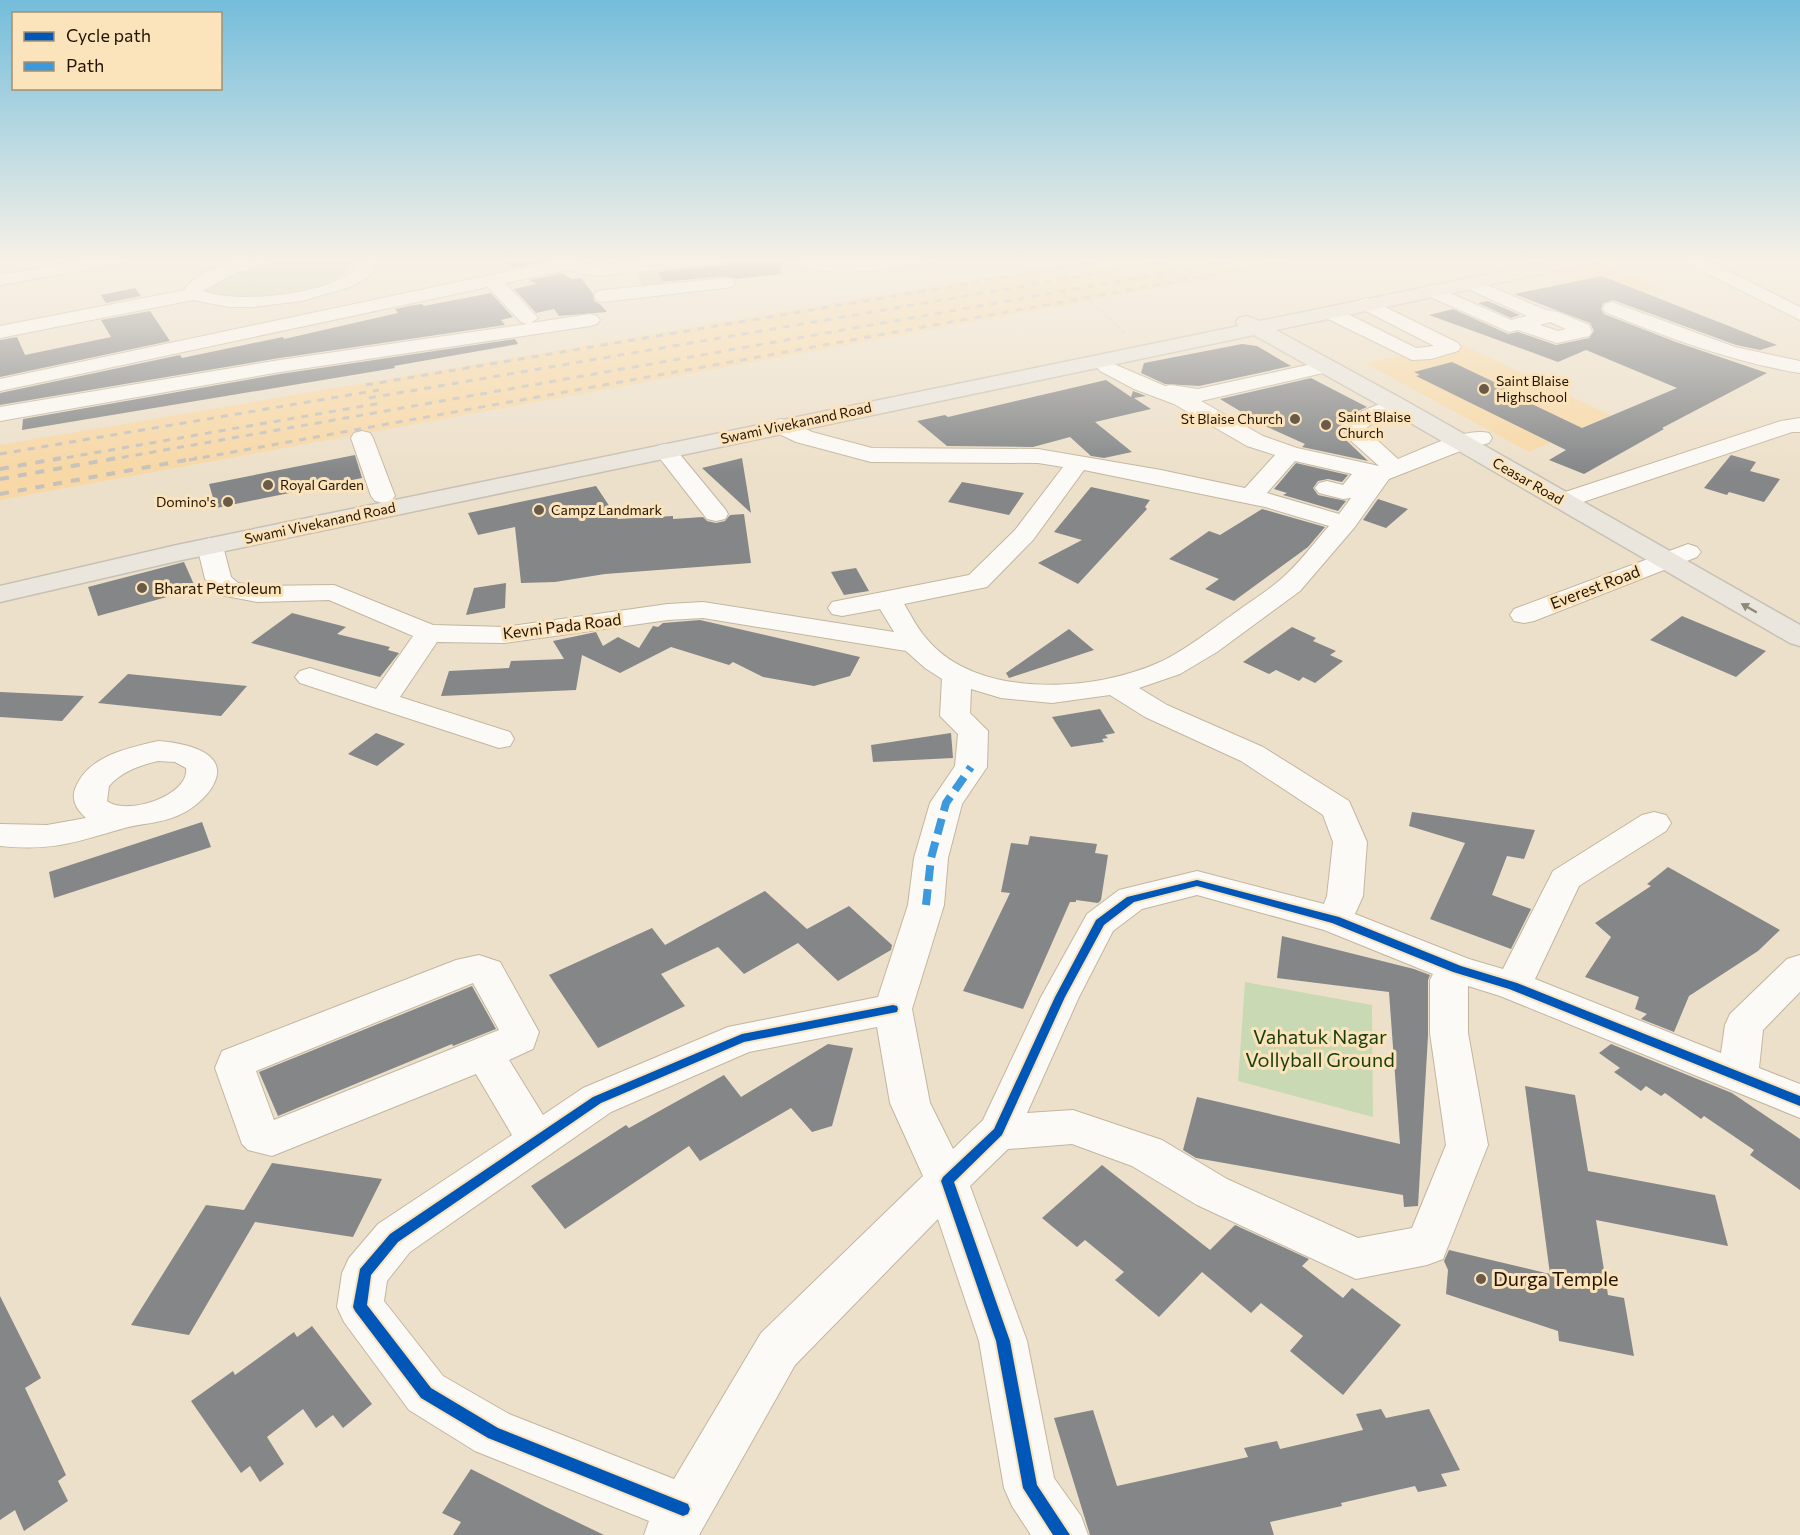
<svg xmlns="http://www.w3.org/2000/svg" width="1800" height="1535" font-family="Commissioner,sans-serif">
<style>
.built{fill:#f7d8a6}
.green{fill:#c9d9b3}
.building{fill:#848688}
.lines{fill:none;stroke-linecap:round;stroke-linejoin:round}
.minor-tunnel{stroke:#cfc1ac;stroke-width:20;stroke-dasharray:20 10;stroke-linecap:butt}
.minor-casing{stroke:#c3b69f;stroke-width:2}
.major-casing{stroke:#c8c0b4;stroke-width:3}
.path{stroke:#dbd7d0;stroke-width:2;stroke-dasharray:4 2;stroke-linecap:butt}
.minor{fill:#fcfaf7;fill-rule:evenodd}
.major{fill:#eae6de;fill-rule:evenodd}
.rail-far1{stroke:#c5c1bb;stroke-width:3;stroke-dasharray:7 7;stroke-linecap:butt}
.rail{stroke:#c5c1bb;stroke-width:4;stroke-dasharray:9 9;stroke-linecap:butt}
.quiet{stroke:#3c9adc;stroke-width:8;stroke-dasharray:16 8;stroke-linecap:butt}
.cycleway-casing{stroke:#fbe3bc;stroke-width:4}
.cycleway{fill:#0057b8;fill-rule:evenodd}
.oneway{fill:#90887a}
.poi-dot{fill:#695b47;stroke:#fbe3bc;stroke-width:2}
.labels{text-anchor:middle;stroke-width:6;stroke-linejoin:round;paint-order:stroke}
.far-poi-label{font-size:14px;fill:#221400;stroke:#fbe3bc;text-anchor:start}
.far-street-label{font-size:14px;fill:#221400;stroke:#fbe3bc}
.street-label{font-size:16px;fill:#221400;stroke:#fbe3bc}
.poi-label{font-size:16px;fill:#221400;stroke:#fbe3bc;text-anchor:start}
.near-park-label{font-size:20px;fill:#183e0d;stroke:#fbe3bc}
.near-poi-label{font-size:20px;fill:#221400;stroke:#fbe3bc;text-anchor:start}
</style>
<rect width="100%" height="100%" fill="#ede0ca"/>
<g class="built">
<polygon points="1100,258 1324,258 0,500 0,445"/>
<polygon points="1599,263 1664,289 1613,300 1549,273"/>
<polygon points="1463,345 1610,415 1529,452 1365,363"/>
</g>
<g class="green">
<path d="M296 258H332L352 261 343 275 314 287 268 297H224L205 290C228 268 265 263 296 258Z"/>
<polygon points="1245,982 1372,1005 1373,1117 1238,1081"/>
</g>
<g class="building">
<polygon points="499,258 541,258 546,261 513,268"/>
<polygon points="737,258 781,258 781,274 735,279 726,276 661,282 657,272 732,264"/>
<polygon points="563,273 571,279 581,278 593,294 594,301 600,304 607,312 559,316 554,309 536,313 514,289 536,284 530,280"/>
<polygon points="1602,276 1777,345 1760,350 1736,345 1613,300 1603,303 1601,309 1604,314 1676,342 1767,373 1662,428 1664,429 1584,474 1549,460 1566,450 1416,376 1420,375 1414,372 1452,362 1509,389 1505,391 1582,428 1677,388 1586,350 1558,362 1429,315 1453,309 1508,334 1518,332 1556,345 1589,338 1594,331 1590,323 1514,294"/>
<polygon points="135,288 141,296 106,303 101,295"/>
<polygon points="491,293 513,317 501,320 505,325 280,358 0,405 0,393 180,355 182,358 283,337 284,339 398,313 395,309 409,306 422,304 424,306"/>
<polygon points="1488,301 1520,315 1511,318 1478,303"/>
<polygon points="150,311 170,341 0,377 0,340 17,337 25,355 111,337 101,320"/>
<polygon points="515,339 518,344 394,366 395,368 22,430 23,419 280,374"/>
<polygon points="1242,344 1257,346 1291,366 1199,386 1165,384 1141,373 1144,363"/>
<polygon points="1311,378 1367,407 1347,416 1348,418 1340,427 1347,441 1368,461 1302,447 1305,444 1263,425 1220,399"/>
<polygon points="1106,380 1131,397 1133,391 1146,396 1134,398 1151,409 1095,422 1132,452 1104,458 1091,456 1070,437 1033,447 947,446 917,421 945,415 948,417"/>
<polygon points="355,455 362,478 216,508 209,484"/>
<polygon points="1731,455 1756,462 1750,471 1780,479 1764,502 1729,492 1727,495 1704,488"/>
<polygon points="742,458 751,513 702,468"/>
<polygon points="1296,463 1348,475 1342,482 1328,479 1318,481 1313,488 1318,495 1346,501 1338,511 1283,495 1287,493 1274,489"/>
<polygon points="962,482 1024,493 1009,515 948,502"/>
<polygon points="596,486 618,519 673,516 673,519 703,517 707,521 716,523 725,521 730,515 744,514 751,563 605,574 555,582 521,583 515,527 478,535 468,513"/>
<polygon points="1091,487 1150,500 1145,507 1147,509 1078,584 1038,563 1082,540 1054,532"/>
<polygon points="1378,499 1408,509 1386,528 1363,520"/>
<polygon points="1262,509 1325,527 1308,547 1234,601 1205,589 1219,579 1169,559 1209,531 1220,535"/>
<polygon points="184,562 196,589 98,616 88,587"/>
<polygon points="856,568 869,591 844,595 831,572"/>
<polygon points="506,583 505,608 466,615 474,588"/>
<polygon points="292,613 346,627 337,634 390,647 388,650 399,653 380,677 251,643"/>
<polygon points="1682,616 1766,651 1736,677 1650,640"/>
<polygon points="700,620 860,657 850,676 814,686 763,677 733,662 729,665 671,647 620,673 582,655 576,690 441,696 449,671 509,668 511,661 564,659 553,641 596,632 603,646 618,637 639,648 653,626 658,627 663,623"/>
<polygon points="1292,627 1316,638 1313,641 1336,651 1330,655 1343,661 1315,683 1303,677 1299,681 1276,670 1269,674 1243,662"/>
<polygon points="1069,629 1094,650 1009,678 1006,673"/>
<polygon points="128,674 247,686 221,716 98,703"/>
<polygon points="0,692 84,696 62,721 0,717"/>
<polygon points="1100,709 1115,733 1105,735 1108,738 1102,739 1104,742 1071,747 1052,717"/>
<polygon points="376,733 405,744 377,766 348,754"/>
<polygon points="951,733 953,758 873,762 871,745"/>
<polygon points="1412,812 1535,830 1524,859 1507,856 1492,895 1531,909 1511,949 1430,919 1465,843 1409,826"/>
<polygon points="202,822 211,847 54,898 49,872"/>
<polygon points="1030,836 1097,844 1095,853 1108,855 1101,900 1098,903 1076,900 1076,902 1070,902 1023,1009 963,991 1010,893 1001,892 1011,843 1028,845"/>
<polygon points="1668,867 1780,930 1758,951 1689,996 1674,1032 1641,1019 1647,1014 1635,1009 1639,997 1585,977 1611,937 1595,923 1651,886 1647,884"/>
<polygon points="765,891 807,929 849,906 892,945 891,950 838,981 798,943 744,974 718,947 661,974 685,1006 598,1048 549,975 652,928 665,945"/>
<polygon points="1282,936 1414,969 1430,975 1428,980 1428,1036 1418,1206 1404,1207 1403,1195 1196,1158 1183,1150 1197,1097 1400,1144 1389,992 1277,978"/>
<polygon points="472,986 496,1029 453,1046 452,1044 278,1116 259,1072"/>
<polygon points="828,1044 853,1048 832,1126 812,1132 791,1108 700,1161 689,1146 565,1229 531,1186 626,1125 629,1128 724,1075 741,1097"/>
<polygon points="1611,1044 1732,1093 1800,1139 1800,1190 1750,1155 1754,1150 1704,1116 1701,1119 1665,1093 1661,1096 1646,1086 1641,1091 1614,1072 1620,1068 1599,1053"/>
<polygon points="1525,1086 1575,1095 1588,1171 1715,1195 1728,1246 1596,1220 1608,1295 1624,1298 1634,1356 1559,1341 1558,1331 1446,1294 1448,1270 1444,1261 1449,1250 1550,1274"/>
<polygon points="272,1163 382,1179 353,1237 255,1222 189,1335 131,1325 206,1205 244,1210"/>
<polygon points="1102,1165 1210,1250 1235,1225 1309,1259 1302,1266 1343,1298 1352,1288 1401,1325 1343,1395 1290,1351 1303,1336 1261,1303 1251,1313 1202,1272 1159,1317 1115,1280 1124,1272 1085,1240 1077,1247 1042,1218"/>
<polygon points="0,1296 41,1378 25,1388 66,1475 58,1481 68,1501 24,1531 15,1510 0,1520"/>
<polygon points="312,1326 372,1404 343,1428 333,1415 316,1428 303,1409 267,1437 284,1464 260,1482 250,1466 241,1473 191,1401 233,1371 235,1375 294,1332 297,1337"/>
<polygon points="1381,1409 1386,1418 1429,1409 1460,1470 1441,1474 1447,1486 1418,1492 1415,1486 1341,1503 1342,1506 1270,1522 1274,1535 1090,1535 1054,1418 1093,1410 1117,1486 1248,1457 1244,1448 1277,1441 1280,1449 1363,1430 1356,1414"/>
<polygon points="471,1469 546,1507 604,1535 453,1535 461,1522 442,1513"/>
</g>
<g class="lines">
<polyline class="minor-tunnel" points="646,271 656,289"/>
<defs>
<g id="minor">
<polygon points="95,258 133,258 130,262 124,263 0,285 0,275"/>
<path d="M244 258H277L274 262 235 273 203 291C239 304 321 295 352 272 357 268 361 263 365 258H383L367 278 350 287 302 301 252 307H229L193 300 0 338V326L185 290C190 276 229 262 244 258Z"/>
<polygon points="548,258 570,258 583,264 595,266 674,258 735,258 732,262 726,263 595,276 567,270 505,283 538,318 531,323 590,314 597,316 600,320 597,324 590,326 280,372 0,421 0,407 280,360 527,324 521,322 488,287 0,391 0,379 552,262"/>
<path d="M791 258 845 261 888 258H936L933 262 927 263C900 267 809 283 791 258Z"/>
<polygon points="1681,258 1703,258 1800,307 1800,320 1684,262"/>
<polygon points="726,278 732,279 735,283 732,287 603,302 596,300 594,296 596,292 603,290"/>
<path d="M1470 278 1546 310 1558 312 1589 325 1592 332 1589 336 1557 343 1518 330 1509 332 1426 295 1423 291 1426 287 1432 285 1511 320 1527 316 1464 287 1461 283 1464 279ZM1550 322 1566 329 1558 331 1540 325Z"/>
<polygon points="1367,298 1458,343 1461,347 1458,351 1431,359 1412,360 1322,316 1320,312 1322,308 1336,308 1416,348 1434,346 1360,308 1358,304 1360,300"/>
<path d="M1612 302 1735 347 1800 361V373C1732 362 1669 338 1605 312L1603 308 1605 304Z"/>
<path d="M1107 361 1165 386 1171 385 1198 389 1325 361 1332 363 1335 367 1332 371 1201 401 1263 436 1297 448 1379 466 1349 439 1342 427C1352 413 1389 397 1406 401L1409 406 1406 411 1373 423 1365 429 1398 459C1421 450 1465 427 1489 433L1492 438 1489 443 1468 448 1389 479 1354 528 1300 591 1217 652 1180 674 1139 688 1167 705 1263 747 1349 801 1367 842 1363 896 1355 914 1469 959 1503 969 1553 871 1642 815 1654 812 1666 815 1671 823 1666 831 1579 886 1535 979 1721 1053 1725 1025 1730 1014 1787 959 1800 955V992L1763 1030 1759 1068 1800 1084V1118L1500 996 1468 986V1033L1488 1145 1443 1259 1427 1265 1356 1279 1197 1205 1132 1166 1072 1144 1008 1149 970 1186 1027 1341 1054 1478 1081 1516 1088 1535H1031L1012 1506 1004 1488 979 1341 938 1219 795 1365 699 1535H644L649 1521 475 1451 409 1410 344 1322 337 1307 342 1273 349 1258 378 1224 512 1135 476 1074 272 1156 248 1150 242 1144 215 1068 222 1051 456 960 479 955 500 962 539 1032 533 1049 509 1060 543 1115 583 1088 728 1027 878 997 908 905 914 858 930 803 955 766 958 734 940 716 942 679 925 668 906 651 703 618 668 620 505 643 437 642 400 697 510 732 514 739 510 746 499 748 300 683 295 677 300 671 310 668 376 689 413 636 329 600 257 602 220 595 205 579 197 546 201 541 210 538 219 541 223 546 231 577 238 583 257 586 334 585 433 625 505 627 668 604 703 602 894 632 880 609 842 616 832 614 828 608 832 602 842 600 969 575 1015 530 1063 467 1038 463 871 462 796 442 773 431 770 426 773 421 781 419 789 421 812 432 872 448 1038 449 1161 470 1245 488 1275 455 1247 446 1174 404 1134 389 1100 371 1097 367 1100 363ZM1295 461 1352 474 1343 485 1327 481 1319 483 1315 488 1319 493 1343 499 1351 498 1339 514 1267 493ZM1084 470 1265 507 1329 526C1313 544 1298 565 1280 580 1265 593 1248 603 1232 615 1209 631 1186 650 1160 662 1095 692 976 700 926 638 917 628 911 615 904 604L987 587 1033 540ZM971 689 1001 698 1052 703 1110 695 1145 717 1241 761 1323 815 1333 842 1327 896 1324 904 1197 871 1119 890 1087 914 1041 997 983 1120 953 1149 930 1103 912 1009 944 905 948 858 962 804 987 767 988 731 970 713ZM1197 895 1324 930 1433 974 1430 980V1033L1446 1145 1412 1228 1358 1238 1227 1179 1162 1140 1073 1110 1027 1113 1079 997 1113 931 1142 909ZM473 983 499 1030 274 1120 256 1071ZM877 1027 890 1103 923 1176 761 1333 674 1479 509 1414 443 1376 384 1301 387 1281 410 1252 611 1112 749 1052Z"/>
<polygon points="1800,418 1800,432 1792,432 1571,506 1562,508 1553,506 1550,501 1553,496 1781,421"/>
<polygon points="362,431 370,433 373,438 395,496 391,501 383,503 375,501 371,496 351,438 354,433"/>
<polygon points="665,444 673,446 725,509 728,514 725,519 716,521 707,519 654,451 657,446"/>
<polygon points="1688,544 1697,547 1701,552 1697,557 1534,621 1524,623 1514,621 1510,615 1514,609"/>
<path d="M158 741C187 743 238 754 208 793 200 802 191 810 179 815 160 824 140 823 121 829 73 843 52 851 0 846V824L47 825 86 818C77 810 71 800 75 789 87 756 128 748 158 741ZM158 761 175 762 186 768C190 796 126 816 107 801L109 786C121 772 140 765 158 761Z"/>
</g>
<polygon id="major" points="1567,258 1602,258 1599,262 1593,263 1276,330 1406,401 1800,625 1800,646 1790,643 1390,411 1254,335 177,561 0,602 0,586 177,545 1239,326 1236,322 1239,318 1246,316 1260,321"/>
</defs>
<use href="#minor" class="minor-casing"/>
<use href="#major" class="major-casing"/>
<polyline class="path" points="1051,258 1063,268 1086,297 1126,334"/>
<use href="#minor" class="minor"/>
<use href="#major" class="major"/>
<g class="rail-far1">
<polyline points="366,385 1120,258"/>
<polyline points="369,398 1188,258"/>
<polyline points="0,454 379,390"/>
<polyline points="53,460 381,403"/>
<polyline points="108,460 1250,258"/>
<polyline points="189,460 1305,258"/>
</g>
<g class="rail">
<polyline points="0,469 61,458"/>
<polyline points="0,479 117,458"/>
<polyline points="0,494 197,458"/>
</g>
<polyline class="quiet" points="926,905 931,858 946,803 971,767"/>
<defs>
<g id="cycleway">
<polygon points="1197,880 1339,917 1461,966 1517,983 1800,1096 1800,1106 1509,989 1453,972 1332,923 1197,886 1134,902 1104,925 1065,997 1002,1135 954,1182 1010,1341 1037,1485 1070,1535 1053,1535 1023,1488 996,1341 941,1181 943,1177 994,1129 1055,997 1096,920 1127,897"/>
<polygon points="893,1005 897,1006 898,1009 897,1012 744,1042 601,1103 398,1242 371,1275 367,1305 431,1388 498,1428 688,1504 690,1509 688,1514 683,1516 488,1438 421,1398 355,1311 353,1307 360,1269 390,1234 593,1097 742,1034"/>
</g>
</defs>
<use href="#cycleway" class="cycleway-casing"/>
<use href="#cycleway" class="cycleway"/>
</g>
<defs><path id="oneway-solid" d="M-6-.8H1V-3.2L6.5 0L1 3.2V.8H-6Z" transform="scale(1.5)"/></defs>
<use class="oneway" href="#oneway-solid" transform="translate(1749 608) rotate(-150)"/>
<linearGradient id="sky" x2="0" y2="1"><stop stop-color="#74bddb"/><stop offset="0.55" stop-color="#f7f1e7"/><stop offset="1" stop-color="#f7f1e7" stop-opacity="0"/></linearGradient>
<rect width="1800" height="473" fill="url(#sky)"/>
<g class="poi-dot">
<circle cx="1484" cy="389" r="6"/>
<circle cx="1295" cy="419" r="6"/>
<circle cx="1326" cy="425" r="6"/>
<circle cx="268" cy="485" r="6"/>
<circle cx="228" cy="502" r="6"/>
<circle cx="539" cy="510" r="6"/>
<circle cx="142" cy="588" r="6"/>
<circle cx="1481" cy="1279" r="6"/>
</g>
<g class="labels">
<g class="far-poi-label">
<text x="1496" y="386">Saint Blaise<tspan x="1496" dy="16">Highschool</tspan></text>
<text x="1338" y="422">Saint Blaise<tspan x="1338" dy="16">Church</tspan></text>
<text x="1283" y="424" text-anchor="end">St Blaise Church</text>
<text x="280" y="490">Royal Garden</text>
<text x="216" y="507" text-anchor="end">Domino's</text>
<text x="551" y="515">Campz Landmark</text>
</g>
<g class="far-street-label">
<text transform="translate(796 423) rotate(-12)" y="5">Swami Vivekanand Road</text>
<text transform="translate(1528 481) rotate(30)" y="5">Ceasar Road</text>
<text transform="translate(320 523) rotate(-12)" y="5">Swami Vivekanand Road</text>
</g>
<g class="street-label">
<text transform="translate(1595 587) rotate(-21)" y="6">Everest Road</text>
<text transform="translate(562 626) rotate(-7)" y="6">Kevni Pada Road</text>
</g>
<g class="poi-label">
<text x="154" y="594">Bharat Petroleum</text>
</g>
<g class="near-park-label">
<text x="1320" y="1044">Vahatuk Nagar<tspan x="1320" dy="23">Vollyball Ground</tspan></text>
</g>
<g class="near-poi-label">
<text x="1493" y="1286">Durga Temple</text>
</g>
</g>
<rect x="12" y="12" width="210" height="78" fill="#fbe3bc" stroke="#a49071" stroke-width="1.5"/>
<rect x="24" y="32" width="30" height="9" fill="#0057b8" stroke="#a49071" stroke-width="1.5"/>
<text x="66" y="42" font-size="18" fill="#221400">Cycle path</text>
<rect x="24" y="62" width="30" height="9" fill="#3c9adc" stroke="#a49071" stroke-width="1.5"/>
<text x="66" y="72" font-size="18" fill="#221400">Path</text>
</svg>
